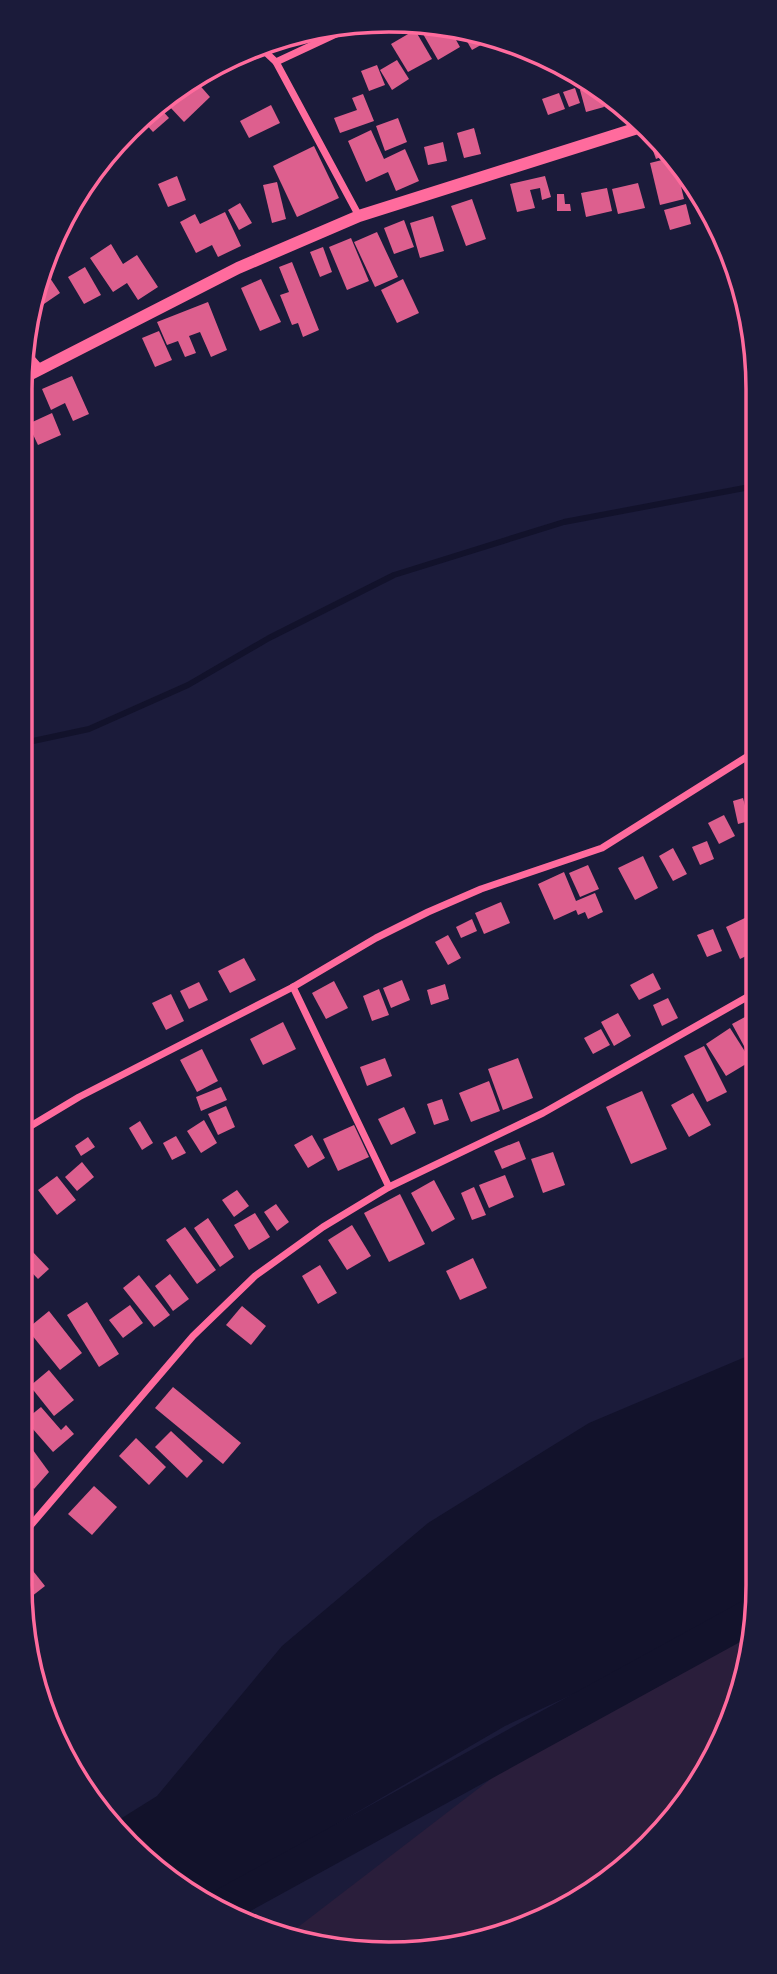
<svg xmlns="http://www.w3.org/2000/svg" width="777" height="1974" font-family="'Space Grotesk',sans-serif">
<style>
.green{fill:#2a1e3b}
.water{fill:#12122b}
.lines{fill:none;stroke-linecap:round;stroke-linejoin:round}
.stream{stroke:#12122b;stroke-width:6}
.river{stroke:#12122b;stroke-width:35}
.building{fill:#dd5f8e}
.minor{stroke:#ff6b9d;stroke-width:7}
.tertiary{stroke:#ff6b9d;stroke-width:12}
.rim{fill:none;stroke:#ff6b9d;stroke-width:3.5}
</style>
<rect width="100%" height="100%" fill="#1b1b3a"/>
<polygon class="green" points="750,1633 738,1704 681,1811 593,1893 461,1948 340,1952 289,1934 582,1709"/>
<polygon class="water" points="757,1352 758,1585 754,1610 505,1726 201,1903 111,1829 109,1826 157,1796 282,1646 428,1523 589,1423"/>
<g class="lines">
<polyline class="stream" points="19,744 89,729 188,685 269,638 394,575 564,522 755,486"/>
<polyline class="river" points="216,1910 753,1615"/>
</g>
<g class="building">
<polygon points="419,27 451,31 460,47 438,60"/>
<polygon points="415,30 432,59 408,72 391,44"/>
<polygon points="462,33 485,36 488,41 472,50"/>
<polygon points="397,60 409,79 392,90 380,70"/>
<polygon points="377,65 385,85 369,91 361,71"/>
<polygon points="196,81 210,97 184,122 169,106"/>
<polygon points="598,86 604,107 586,112 580,90"/>
<polygon points="575,88 580,103 569,107 563,92"/>
<polygon points="559,93 565,109 548,115 542,99"/>
<polygon points="363,94 374,121 340,133 334,118 357,110 352,98"/>
<polygon points="271,105 280,123 249,138 240,121"/>
<polygon points="160,108 169,118 153,132 143,121"/>
<polygon points="398,118 407,142 385,151 376,126"/>
<polygon points="474,128 481,154 464,158 457,133"/>
<polygon points="371,130 384,159 405,149 419,181 396,191 388,172 366,182 348,141"/>
<polygon points="443,142 447,161 428,165 424,147"/>
<polygon points="659,143 663,156 656,159 651,145"/>
<polygon points="314,146 339,198 297,217 273,166"/>
<polygon points="674,157 684,199 660,205 650,163"/>
<polygon points="177,176 186,200 168,207 158,184"/>
<polygon points="545,176 551,197 542,200 540,188 530,190 535,208 517,212 510,184"/>
<polygon points="277,182 286,219 272,223 263,185"/>
<polygon points="638,183 645,208 618,214 612,189"/>
<polygon points="607,188 612,211 586,217 581,193"/>
<polygon points="557,194 564,194 565,204 570,204 571,211 557,211"/>
<polygon points="472,199 486,239 466,246 451,206"/>
<polygon points="240,203 252,223 239,230 228,210"/>
<polygon points="686,204 691,224 670,230 664,210"/>
<polygon points="225,212 241,246 218,257 212,245 196,253 180,222 195,214 200,224"/>
<polygon points="433,216 444,251 420,258 410,223"/>
<polygon points="404,220 414,247 394,254 384,228"/>
<polygon points="377,232 398,277 375,287 354,242"/>
<polygon points="351,238 369,281 347,290 329,247"/>
<polygon points="111,244 123,264 137,255 158,287 138,300 127,283 113,292 90,258"/>
<polygon points="323,247 332,272 320,277 310,252"/>
<polygon points="292,262 319,330 303,337 298,323 292,325 280,295 289,292 279,267"/>
<polygon points="42,266 60,293 41,306 34,296 39,270"/>
<polygon points="85,267 101,295 84,304 68,277"/>
<polygon points="261,279 281,322 260,331 241,288"/>
<polygon points="403,279 419,313 397,323 381,290"/>
<polygon points="208,302 227,350 211,357 200,332 189,336 196,353 185,357 178,341 167,345 157,322"/>
<polygon points="159,331 172,360 155,367 142,338"/>
<polygon points="72,376 89,414 73,421 65,403 51,410 42,389"/>
<polygon points="52,413 61,435 38,445 28,424"/>
<polygon points="743,798 749,821 738,824 733,801"/>
<polygon points="724,815 735,836 719,844 708,823"/>
<polygon points="707,841 714,859 700,865 692,847"/>
<polygon points="673,848 687,874 673,881 659,856"/>
<polygon points="643,856 658,888 635,900 618,868"/>
<polygon points="588,865 599,889 580,897 569,873"/>
<polygon points="564,872 576,901 595,893 603,912 588,919 585,912 578,915 576,910 554,920 538,884"/>
<polygon points="756,881 756,898 748,886"/>
<polygon points="501,902 510,923 484,934 475,913"/>
<polygon points="747,917 756,936 756,951 740,959 726,927"/>
<polygon points="472,919 477,931 461,938 456,927"/>
<polygon points="713,929 722,951 707,957 697,935"/>
<polygon points="448,935 461,958 448,965 435,942"/>
<polygon points="244,958 256,980 230,993 218,971"/>
<polygon points="653,973 661,989 639,1000 630,985"/>
<polygon points="402,980 410,1000 391,1008 383,988"/>
<polygon points="334,981 348,1008 326,1019 312,993"/>
<polygon points="199,982 208,1000 189,1009 180,991"/>
<polygon points="445,984 449,999 431,1005 427,990"/>
<polygon points="379,989 389,1015 372,1021 363,996"/>
<polygon points="171,994 184,1021 166,1030 152,1003"/>
<polygon points="668,998 678,1018 662,1026 653,1005"/>
<polygon points="756,1011 756,1068 732,1024"/>
<polygon points="618,1013 631,1036 614,1046 601,1022"/>
<polygon points="283,1022 296,1049 263,1065 250,1039"/>
<polygon points="730,1028 751,1061 726,1076 706,1044"/>
<polygon points="601,1029 610,1045 593,1054 584,1038"/>
<polygon points="704,1046 727,1092 707,1102 684,1056"/>
<polygon points="202,1049 218,1081 197,1092 180,1060"/>
<polygon points="385,1058 392,1076 367,1086 360,1067"/>
<polygon points="518,1058 533,1098 503,1110 488,1069"/>
<polygon points="489,1081 500,1111 471,1122 459,1093"/>
<polygon points="221,1087 227,1100 201,1111 196,1097"/>
<polygon points="642,1091 667,1149 631,1164 606,1107"/>
<polygon points="693,1093 711,1125 689,1137 671,1105"/>
<polygon points="442,1099 449,1120 434,1125 427,1104"/>
<polygon points="226,1106 235,1127 218,1135 208,1114"/>
<polygon points="404,1107 416,1133 391,1145 378,1119"/>
<polygon points="204,1120 217,1143 201,1153 187,1131"/>
<polygon points="140,1121 153,1143 142,1150 129,1128"/>
<polygon points="354,1125 369,1157 338,1171 323,1139"/>
<polygon points="312,1135 325,1158 308,1168 294,1145"/>
<polygon points="176,1136 186,1153 172,1160 163,1143"/>
<polygon points="88,1137 95,1147 81,1156 75,1146"/>
<polygon points="519,1141 526,1159 502,1169 494,1151"/>
<polygon points="553,1152 565,1185 543,1193 531,1159"/>
<polygon points="82,1162 94,1177 77,1191 65,1177"/>
<polygon points="505,1175 514,1197 489,1208 479,1185"/>
<polygon points="57,1176 76,1200 57,1215 38,1190"/>
<polygon points="434,1180 455,1219 432,1232 411,1193"/>
<polygon points="474,1187 486,1215 472,1220 461,1193"/>
<polygon points="237,1190 249,1206 234,1217 222,1200"/>
<polygon points="400,1194 425,1244 389,1262 364,1213"/>
<polygon points="276,1204 289,1222 277,1231 264,1212"/>
<polygon points="255,1213 270,1237 249,1250 234,1225"/>
<polygon points="208,1218 234,1257 220,1267 194,1228"/>
<polygon points="352,1225 371,1256 347,1270 328,1240"/>
<polygon points="185,1227 216,1270 197,1284 166,1240"/>
<polygon points="31,1250 49,1269 38,1279 20,1260"/>
<polygon points="473,1258 487,1288 460,1300 446,1271"/>
<polygon points="320,1265 337,1293 318,1304 302,1276"/>
<polygon points="170,1274 189,1299 173,1311 155,1286"/>
<polygon points="139,1275 170,1315 154,1327 123,1288"/>
<polygon points="87,1302 119,1354 99,1367 67,1315"/>
<polygon points="130,1305 143,1323 123,1338 109,1320"/>
<polygon points="242,1306 266,1326 251,1345 226,1325"/>
<polygon points="49,1311 82,1353 60,1370 27,1329"/>
<polygon points="49,1370 74,1400 54,1416 30,1386"/>
<polygon points="173,1387 241,1443 223,1464 155,1408"/>
<polygon points="41,1407 61,1430 66,1425 74,1434 53,1452 25,1420"/>
<polygon points="19,1431 49,1472 34,1489 19,1469"/>
<polygon points="171,1431 203,1461 187,1478 155,1447"/>
<polygon points="136,1438 166,1467 149,1485 119,1456"/>
<polygon points="23,1480 32,1494 19,1501 19,1482"/>
<polygon points="94,1486 117,1507 92,1535 68,1514"/>
<polygon points="26,1562 45,1586 22,1604 19,1567"/>
</g>
<g class="lines">
<g class="minor">
<polyline points="261,48 276,62 359,216"/>
<polyline points="276,62 366,20"/>
<polyline points="25,351 40,368"/>
<polyline points="293,987 389,1187"/>
<polyline points="19,1133 79,1097 293,987 376,938 428,912 481,889 602,848 756,751"/>
<polyline points="19,1539 193,1336 255,1276 323,1227 389,1187 543,1113 756,992"/>
</g>
<polyline class="tertiary" points="21,379 238,268 359,216 644,126"/>
</g>
<path d="M0 0H777V1974H0ZM389 32H389A357 357 0 0 1 746 389V1585A357 357 0 0 1 389 1942H389A357 357 0 0 1 32 1585V389A357 357 0 0 1 389 32Z" fill="#1b1b3a" fill-rule="evenodd"/>
<path class="rim" d="M389 32H389A357 357 0 0 1 746 389V1585A357 357 0 0 1 389 1942H389A357 357 0 0 1 32 1585V389A357 357 0 0 1 389 32Z"/>
</svg>
